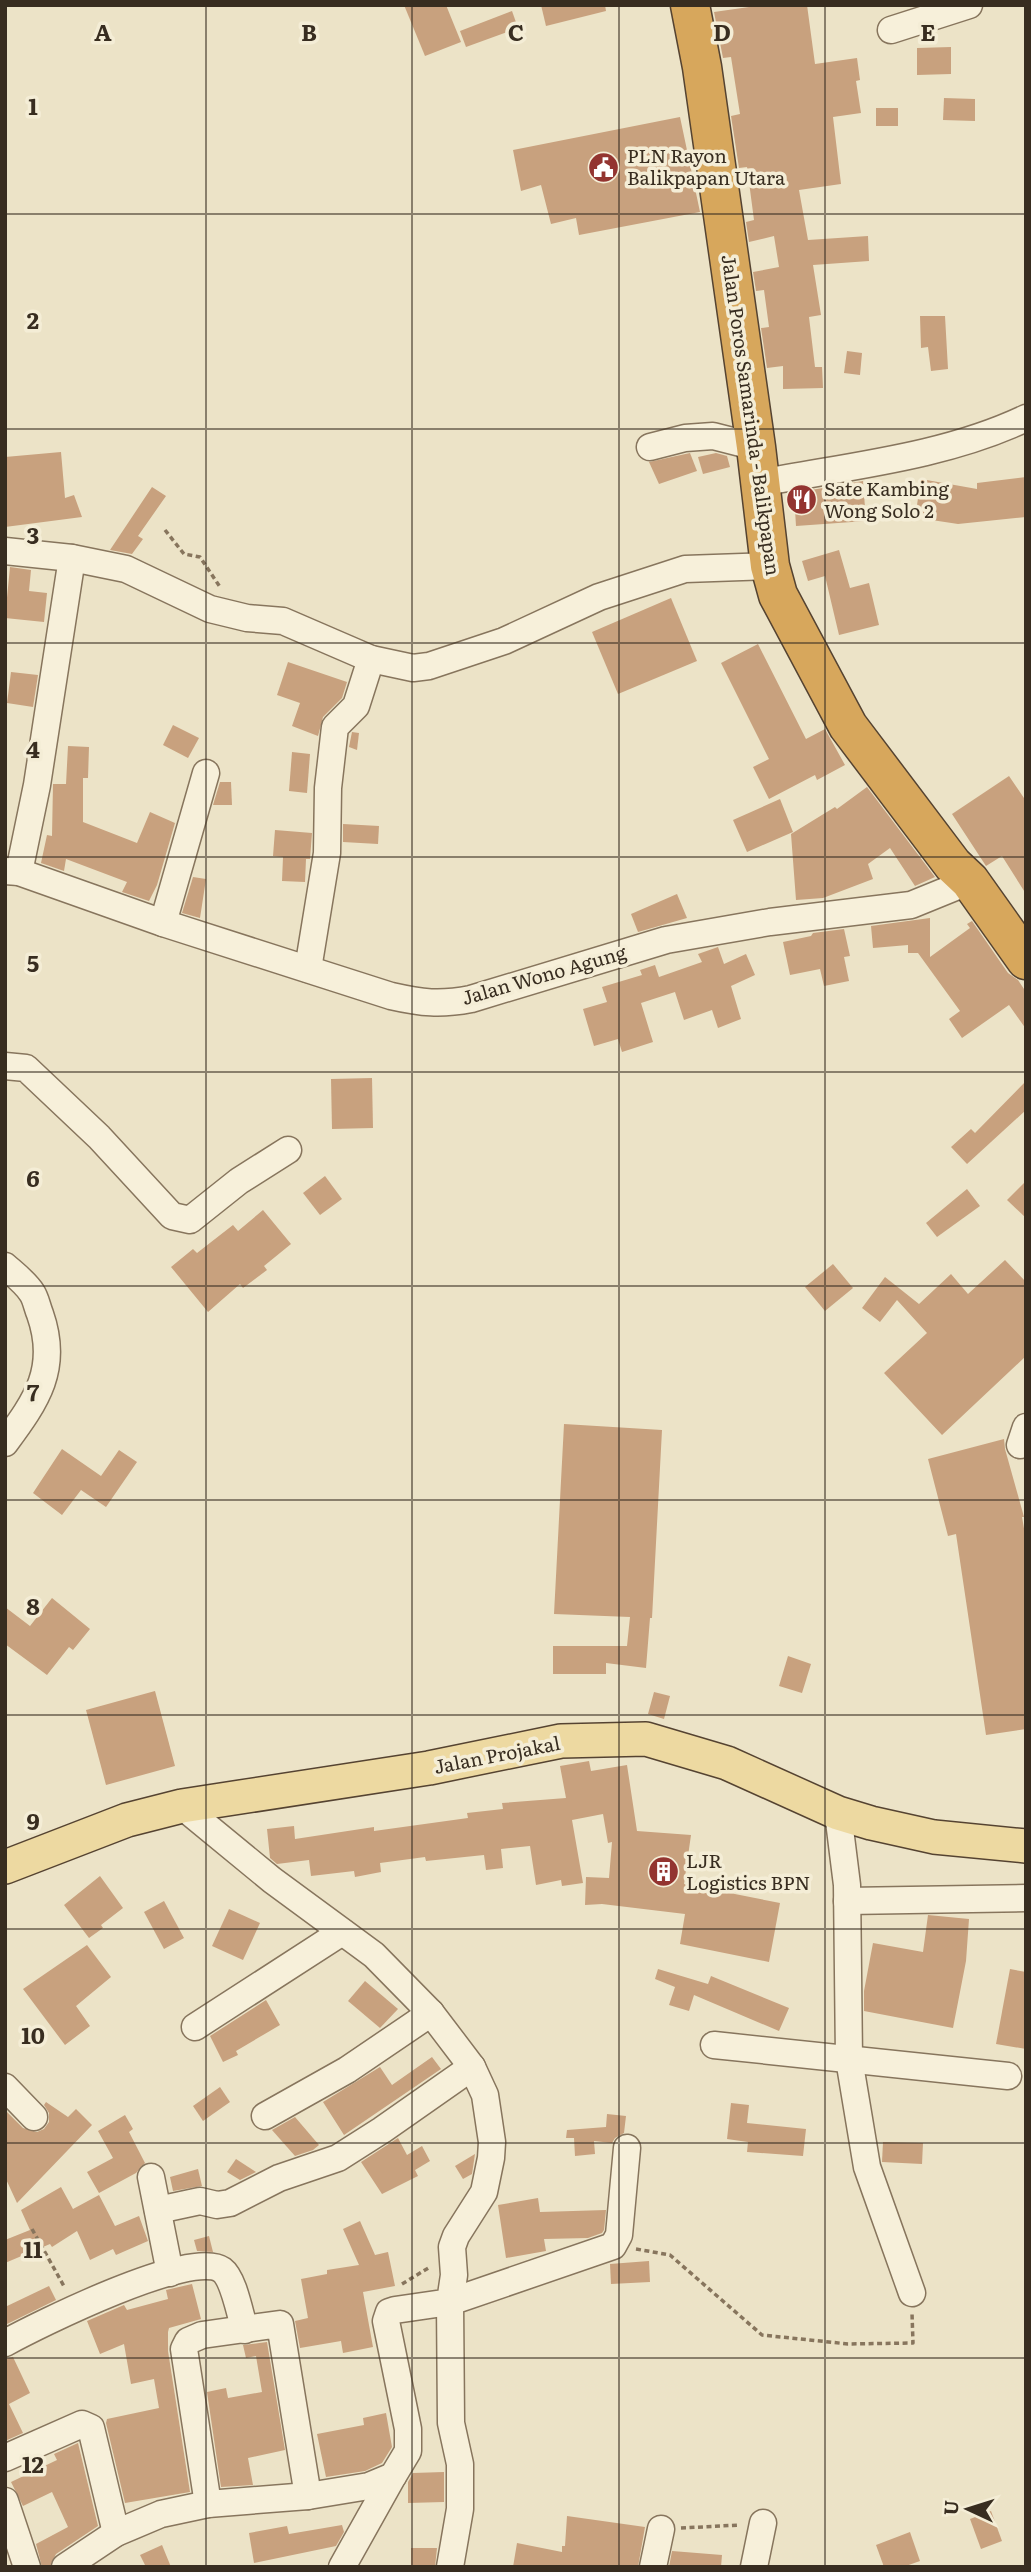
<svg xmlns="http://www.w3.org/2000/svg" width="1031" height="2572" font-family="Literata,serif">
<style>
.building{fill:#c8a17e}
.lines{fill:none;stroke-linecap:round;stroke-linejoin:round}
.minor-casing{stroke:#87755d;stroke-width:29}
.major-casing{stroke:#554331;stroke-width:36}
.highway-casing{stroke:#554331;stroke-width:41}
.path{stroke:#87755d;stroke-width:3.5;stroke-dasharray:5 3.5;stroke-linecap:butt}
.minor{stroke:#f7f0da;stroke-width:26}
.major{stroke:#edd9a1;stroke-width:33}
.highway{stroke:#d7a75c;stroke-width:38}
.grid{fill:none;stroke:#382d20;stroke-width:2;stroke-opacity:0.55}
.labels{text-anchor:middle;stroke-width:7;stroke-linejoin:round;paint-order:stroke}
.poi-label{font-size:19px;fill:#382d20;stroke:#f4edd6;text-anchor:start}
.street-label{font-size:19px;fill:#382d20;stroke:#f4edd6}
.grid-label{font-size:23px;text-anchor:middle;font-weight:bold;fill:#382d20;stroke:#f4edd6;stroke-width:7;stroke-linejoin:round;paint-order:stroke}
</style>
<rect width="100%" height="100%" fill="#ece3c7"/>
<g class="building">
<polygon points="404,5 446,5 461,42 425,56"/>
<polygon points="541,5 605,5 606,11 546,26"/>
<polygon points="763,5 807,5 815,64 857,58 860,80 856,81 861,113 833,117 841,184 799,190 808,240 868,236 869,261 813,265 821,315 809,317 815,367 822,367 823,388 783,389 783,366 767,368 761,328 769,327 764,290 756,291 753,272 779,267 774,236 749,242 746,222 754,220 747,167 739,168 731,116 740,114 731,57 723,58 714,12"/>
<polygon points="512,11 518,28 466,47 460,31"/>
<polygon points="951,47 951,74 917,75 917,48"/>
<polygon points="944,98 975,99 975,121 943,120"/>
<rect x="876" y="108" width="22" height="18"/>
<polygon points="680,117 700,212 579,235 576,218 551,224 541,185 521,191 513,150"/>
<polygon points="920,316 945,316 948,369 931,371 928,347 921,348"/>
<polygon points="847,351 862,353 860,375 844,373"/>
<polygon points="61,452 65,498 74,495 82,517 5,527 5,457"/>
<polygon points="690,453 697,471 659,484 649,462"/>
<polygon points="716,453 727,456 730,467 703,474 698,457"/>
<polygon points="1026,477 1026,517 958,524 925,519 925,517 915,518 921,479 977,489 977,483"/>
<polygon points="863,481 866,521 796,526 794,493"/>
<polygon points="152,487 166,496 138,536 143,539 132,554 110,550"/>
<polygon points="839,550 850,588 869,583 879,625 839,635 825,576 808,581 802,561"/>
<polygon points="10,567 31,570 29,591 47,593 44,622 5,618"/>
<polygon points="671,598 697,661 618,694 592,632"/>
<polygon points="758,644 806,739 825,729 845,765 817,780 815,775 769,799 753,767 769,759 721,663"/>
<polygon points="288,662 347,682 342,698 323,717 318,736 292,726 300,703 277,695"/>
<polygon points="11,672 38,675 33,707 7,703"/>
<polygon points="173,725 199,738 188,758 163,745"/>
<polygon points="352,732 359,733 357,750 349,747"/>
<polygon points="68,746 89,747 88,778 83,778 83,822 137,843 150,812 175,823 157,885 149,901 122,892 127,882 66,859 64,871 41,863 47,835 52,836 53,784 66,784"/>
<polygon points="292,752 310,754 307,793 289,791"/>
<polygon points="1009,776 1026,801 1026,894 1002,856 986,866 952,814"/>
<polygon points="220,782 231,782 232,805 213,805"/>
<polygon points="867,787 935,877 915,886 890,848 868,864 873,879 823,898 796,900 791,834 835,807 837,809"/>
<polygon points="780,799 793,832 747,852 733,820"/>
<polygon points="343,824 379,826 378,844 343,842"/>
<polygon points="275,830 312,833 310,859 306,859 305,882 282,881 283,857 273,856"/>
<polygon points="193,877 206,879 200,918 182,913"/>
<polygon points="677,894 687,918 638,932 631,914"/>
<polygon points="930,918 930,957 970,928 967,924 972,921 1008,973 1018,980 1026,992 1026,1029 1009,1005 962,1038 949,1019 960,1011 918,953 908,953 908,945 873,948 871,926"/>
<polygon points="844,929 850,956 844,957 849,981 824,986 820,969 790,975 783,942 811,936 813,933"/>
<polygon points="718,947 724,964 746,954 755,975 731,986 741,1019 718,1028 712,1010 684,1020 675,992 641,1003 653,1042 622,1052 618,1039 594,1046 583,1009 607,1002 602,987 642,975 640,970 655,965 659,977 702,962 698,954"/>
<polygon points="372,1078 373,1128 332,1129 331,1079"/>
<polygon points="1026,1081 1026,1110 967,1164 951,1147 971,1129 975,1133"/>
<polygon points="325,1176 342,1199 320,1215 303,1193"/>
<polygon points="1026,1181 1026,1218 1007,1200"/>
<polygon points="967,1189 980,1206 937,1237 926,1223"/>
<polygon points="263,1210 291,1244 264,1266 267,1270 243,1288 240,1284 208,1312 171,1267 193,1249 197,1253 233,1225 238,1231"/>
<polygon points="1005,1260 1026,1282 1026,1356 942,1435 884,1373 927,1333 897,1300 880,1322 862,1308 885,1277 919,1304 951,1274 968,1294"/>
<polygon points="833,1264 853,1288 825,1311 805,1287"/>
<polygon points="564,1424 662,1430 652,1618 650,1618 646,1668 606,1663 606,1674 553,1674 553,1646 627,1646 630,1617 554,1614"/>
<polygon points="1004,1439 1005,1449 1024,1517 1022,1517 1026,1540 1026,1729 986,1735 956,1534 948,1536 928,1459"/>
<polygon points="62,1449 101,1476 119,1450 137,1462 106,1507 81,1490 62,1515 33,1493"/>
<polygon points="52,1598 90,1629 73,1650 69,1647 47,1675 5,1644 5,1607 30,1626"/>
<polygon points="788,1656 811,1664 802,1693 779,1686"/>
<polygon points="155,1691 175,1766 106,1785 86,1710"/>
<polygon points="654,1692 670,1696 664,1719 648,1714"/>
<polygon points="589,1761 591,1771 627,1765 637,1831 691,1835 684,1884 780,1903 769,1962 680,1944 685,1914 602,1904 585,1905 586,1877 609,1878 612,1842 608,1843 603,1814 572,1820 583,1883 562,1886 561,1880 536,1885 530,1846 501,1849 503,1868 486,1870 484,1855 426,1861 425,1857 380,1863 381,1872 355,1877 354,1871 311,1876 309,1860 277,1864 270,1858 267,1829 294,1826 295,1839 374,1827 374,1831 468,1818 467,1813 503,1809 502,1803 566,1798 560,1766"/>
<polygon points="100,1876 123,1908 101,1925 103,1928 89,1938 64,1905"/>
<polygon points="164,1901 184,1938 164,1949 144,1912"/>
<polygon points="229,1909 260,1923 243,1960 212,1946"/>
<polygon points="928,1915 969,1919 966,1961 953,2028 864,2011 864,1991 873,1943 923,1952"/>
<polygon points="87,1945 111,1977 76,2006 90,2026 65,2045 23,1989"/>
<polygon points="658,1969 708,1984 711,1976 789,2008 779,2031 694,1995 689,2011 669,2005 675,1987 655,1979"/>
<polygon points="1010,1969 1026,1972 1026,2049 996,2044"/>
<polygon points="365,1981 398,2009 380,2028 348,2001"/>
<polygon points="266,2000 280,2025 236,2051 238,2055 223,2062 210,2036"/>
<polygon points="432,2057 441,2069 344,2135 323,2102 380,2067 392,2085"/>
<polygon points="220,2087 230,2102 203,2121 193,2106"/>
<polygon points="46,2102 68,2117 76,2109 92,2125 17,2203 5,2177 5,2110 23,2128 37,2132 44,2129 49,2122 49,2113 44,2105"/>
<polygon points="731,2103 749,2105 747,2123 806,2129 803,2156 747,2152 748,2142 727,2139"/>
<polygon points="607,2114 626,2116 624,2133 615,2138 612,2143 594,2141 595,2154 575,2156 574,2138 566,2138 567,2130 606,2127"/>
<polygon points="125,2115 133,2129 129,2132 145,2163 136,2173 99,2193 87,2172 113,2158 98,2131"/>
<polygon points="295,2117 319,2145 313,2150 295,2156 272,2130"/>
<polygon points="398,2138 407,2155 422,2146 430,2161 415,2170 418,2176 382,2194 361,2162"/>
<polygon points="883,2142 923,2143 922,2164 882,2162"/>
<polygon points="475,2154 472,2174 463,2179 455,2166"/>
<polygon points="236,2159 256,2172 240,2180 227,2172"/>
<polygon points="198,2169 202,2186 173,2191 170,2177"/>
<polygon points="61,2187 73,2209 99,2195 115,2226 139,2216 148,2241 116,2255 113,2249 90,2260 77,2231 52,2247 50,2244 5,2263 5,2240 30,2230 21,2210"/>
<polygon points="538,2198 540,2212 606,2210 604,2230 602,2233 588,2238 544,2239 546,2251 506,2258 498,2205"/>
<polygon points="360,2221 375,2255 388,2252 395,2286 363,2292 373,2347 343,2353 341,2341 300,2348 295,2321 308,2318 301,2279 327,2274 327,2270 359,2265 343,2229"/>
<polygon points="209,2236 213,2252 197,2251 194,2240"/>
<polygon points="649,2261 650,2282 611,2284 610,2264"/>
<polygon points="192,2284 201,2319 169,2328 168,2332 168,2351 190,2492 125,2503 106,2423 107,2419 159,2408 154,2379 131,2384 124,2344 100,2354 87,2321 124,2305 127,2310 168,2299 166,2290"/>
<polygon points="49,2286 56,2300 5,2325 5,2307"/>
<polygon points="267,2342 285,2450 248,2458 253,2485 221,2487 207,2392 226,2388 228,2398 262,2392 256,2356 246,2358 243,2345"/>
<polygon points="13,2357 30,2393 9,2404 23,2433 5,2441 5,2359"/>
<polygon points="386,2413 392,2447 382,2463 365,2471 326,2477 317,2434 364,2425 363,2418"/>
<polygon points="78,2443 98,2526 56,2554 50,2566 42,2567 36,2544 68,2527 52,2492 23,2506 11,2482 57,2460 54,2454"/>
<polygon points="444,2472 444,2502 408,2503 408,2482 413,2473"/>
<polygon points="991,2511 1002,2541 981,2549 970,2519"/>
<polygon points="567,2516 645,2527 638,2567 513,2567 517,2543 562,2552 562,2546 565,2546"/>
<polygon points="342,2525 344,2532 336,2546 254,2563 249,2533 287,2526 289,2534"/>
<polygon points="910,2532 920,2561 903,2567 884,2567 876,2545"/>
<polygon points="162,2545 171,2567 146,2567 140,2555"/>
<polygon points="411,2548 437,2548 435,2567 411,2567"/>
<polygon points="672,2551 722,2555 721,2567 669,2567"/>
</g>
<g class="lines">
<defs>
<g id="minor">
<polyline points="891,30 969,5"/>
<polyline points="650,447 685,438 713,436 756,447"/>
<path d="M760 483C848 466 944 457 1026 418"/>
<polyline points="5,551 72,558 126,569 210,609 247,618 283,621 371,659 413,668 429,666 504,641 599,597 685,569 770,566"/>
<path d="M5 871 19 872 163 923 391 996C422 1003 440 1005 471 999L666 940 770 922 911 905 970 881"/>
<polyline points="19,872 37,785 72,558"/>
<polyline points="163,923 206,773"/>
<polyline points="308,969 327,853 328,788 335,727 356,706 371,659"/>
<polyline points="5,1066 26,1068 99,1137 172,1216 190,1220 239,1181 288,1150"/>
<path d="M5 1266C14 1274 26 1283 32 1293 36 1299 37 1307 40 1314 59 1368 37 1400 5 1443"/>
<polyline points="1020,1445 1026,1427"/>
<polyline points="838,1813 847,1885 849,2059 867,2167 912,2293"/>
<polyline points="847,1901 1026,1898"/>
<polyline points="195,2027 342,1932"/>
<polyline points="714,2045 1008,2076"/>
<polyline points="5,2087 34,2117"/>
<polyline points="265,2116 347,2070 431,2013"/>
<polyline points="151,2177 170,2273"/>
<polyline points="158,2210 200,2201 217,2205 230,2203 279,2178 338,2158 382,2130 472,2067"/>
<path d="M5 2343C38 2325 192 2248 222 2270 234 2279 240 2315 245 2330"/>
<polyline points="5,2458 82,2424 91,2428 116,2533"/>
<polyline points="5,2501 27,2567"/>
<polyline points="208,2504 184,2349 188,2341 202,2335 280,2324 308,2496"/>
<polyline points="65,2567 116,2533 161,2514 208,2504 308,2496 369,2486 393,2476 408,2451 408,2429 386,2321 389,2312 395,2310 450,2302 454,2275 452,2247 456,2236 484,2192 491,2158 492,2142 485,2095 472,2067 431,2013 374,1955 272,1880 182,1806"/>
<polyline points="342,2567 393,2476"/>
<polyline points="450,2567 460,2509 460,2464 451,2423 450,2302 613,2246 619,2235 627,2148"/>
<polyline points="653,2567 661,2529"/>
<polyline points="754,2567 763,2523"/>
</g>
<polyline id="major" points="5,1867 127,1820 182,1806 429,1768 561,1741 646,1739 727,1763 838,1813 871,1823 934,1837 1026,1846"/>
<polyline id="highway" points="690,5 702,67 756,447 770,566 778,595 848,726 953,865 970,881 1026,960"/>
</defs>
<use href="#minor" class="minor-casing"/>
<use href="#major" class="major-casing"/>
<use href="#highway" class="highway-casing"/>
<g class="path">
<polyline points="165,530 184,554 200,557 220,587"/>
<polyline points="32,2229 65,2288"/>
<polyline points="636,2249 670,2255 762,2335 848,2344 913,2343 912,2313"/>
<polyline points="402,2284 430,2267"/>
<polyline points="681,2528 740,2525"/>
</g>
<use href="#minor" class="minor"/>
<use href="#major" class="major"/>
<use href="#highway" class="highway"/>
</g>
<path class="grid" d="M206 5V2567M412 5V2567M619 5V2567M825 5V2567M5 214H1026M5 429H1026M5 643H1026M5 857H1026M5 1072H1026M5 1286H1026M5 1500H1026M5 1715H1026M5 1929H1026M5 2143H1026M5 2358H1026"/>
<defs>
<symbol id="civic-disc" viewBox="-11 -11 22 22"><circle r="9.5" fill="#933430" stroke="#f4edd6"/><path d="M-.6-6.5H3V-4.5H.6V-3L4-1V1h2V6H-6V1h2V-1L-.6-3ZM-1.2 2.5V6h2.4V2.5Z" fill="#fff"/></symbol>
<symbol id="restaurant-disc" viewBox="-11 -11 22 22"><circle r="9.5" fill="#933430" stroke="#f4edd6"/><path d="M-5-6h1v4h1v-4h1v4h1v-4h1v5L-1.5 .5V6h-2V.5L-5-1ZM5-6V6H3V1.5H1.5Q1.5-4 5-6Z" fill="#fff"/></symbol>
<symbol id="building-disc" viewBox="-11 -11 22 22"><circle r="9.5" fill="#933430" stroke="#f4edd6"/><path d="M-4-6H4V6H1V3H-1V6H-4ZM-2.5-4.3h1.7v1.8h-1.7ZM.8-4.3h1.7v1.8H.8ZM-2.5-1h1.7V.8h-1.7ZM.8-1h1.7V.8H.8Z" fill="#fff"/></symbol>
</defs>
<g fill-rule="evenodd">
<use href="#civic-disc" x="586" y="150" width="35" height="35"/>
<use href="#restaurant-disc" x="784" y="482" width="35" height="35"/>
<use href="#building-disc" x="646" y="1854" width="35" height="35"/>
</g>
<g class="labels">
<g class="poi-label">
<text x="627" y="163">PLN Rayon<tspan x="627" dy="22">Balikpapan Utara</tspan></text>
<text x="824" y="496">Sate Kambing<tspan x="824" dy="22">Wong Solo 2</tspan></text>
<text x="686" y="1868">LJR<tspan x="686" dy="22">Logistics BPN</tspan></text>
</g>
<g class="street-label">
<text transform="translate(751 415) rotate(82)" y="7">Jalan Poros Samarinda - Balikpapan</text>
<text transform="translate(544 975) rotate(-16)" y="7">Jalan Wono Agung</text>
<text transform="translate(497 1755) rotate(-11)" y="7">Jalan Projakal</text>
</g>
</g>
<g class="grid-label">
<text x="103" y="41">A</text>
<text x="309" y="41">B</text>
<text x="516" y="41">C</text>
<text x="722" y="41">D</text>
<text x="928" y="41">E</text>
<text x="33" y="115">1</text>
<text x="33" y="329">2</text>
<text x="33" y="544">3</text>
<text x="33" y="758">4</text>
<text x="33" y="972">5</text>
<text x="33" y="1187">6</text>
<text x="33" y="1401">7</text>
<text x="33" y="1615">8</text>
<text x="33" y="1830">9</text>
<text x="33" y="2044">10</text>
<text x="33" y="2258">11</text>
<text x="33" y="2473">12</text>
</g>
<rect width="1031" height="2572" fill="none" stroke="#382d20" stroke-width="14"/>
<g transform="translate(968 2509) rotate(274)" stroke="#f4edd6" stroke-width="5" paint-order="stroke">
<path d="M0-5L12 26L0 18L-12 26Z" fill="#382d20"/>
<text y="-10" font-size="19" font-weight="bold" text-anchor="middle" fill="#382d20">U</text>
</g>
</svg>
